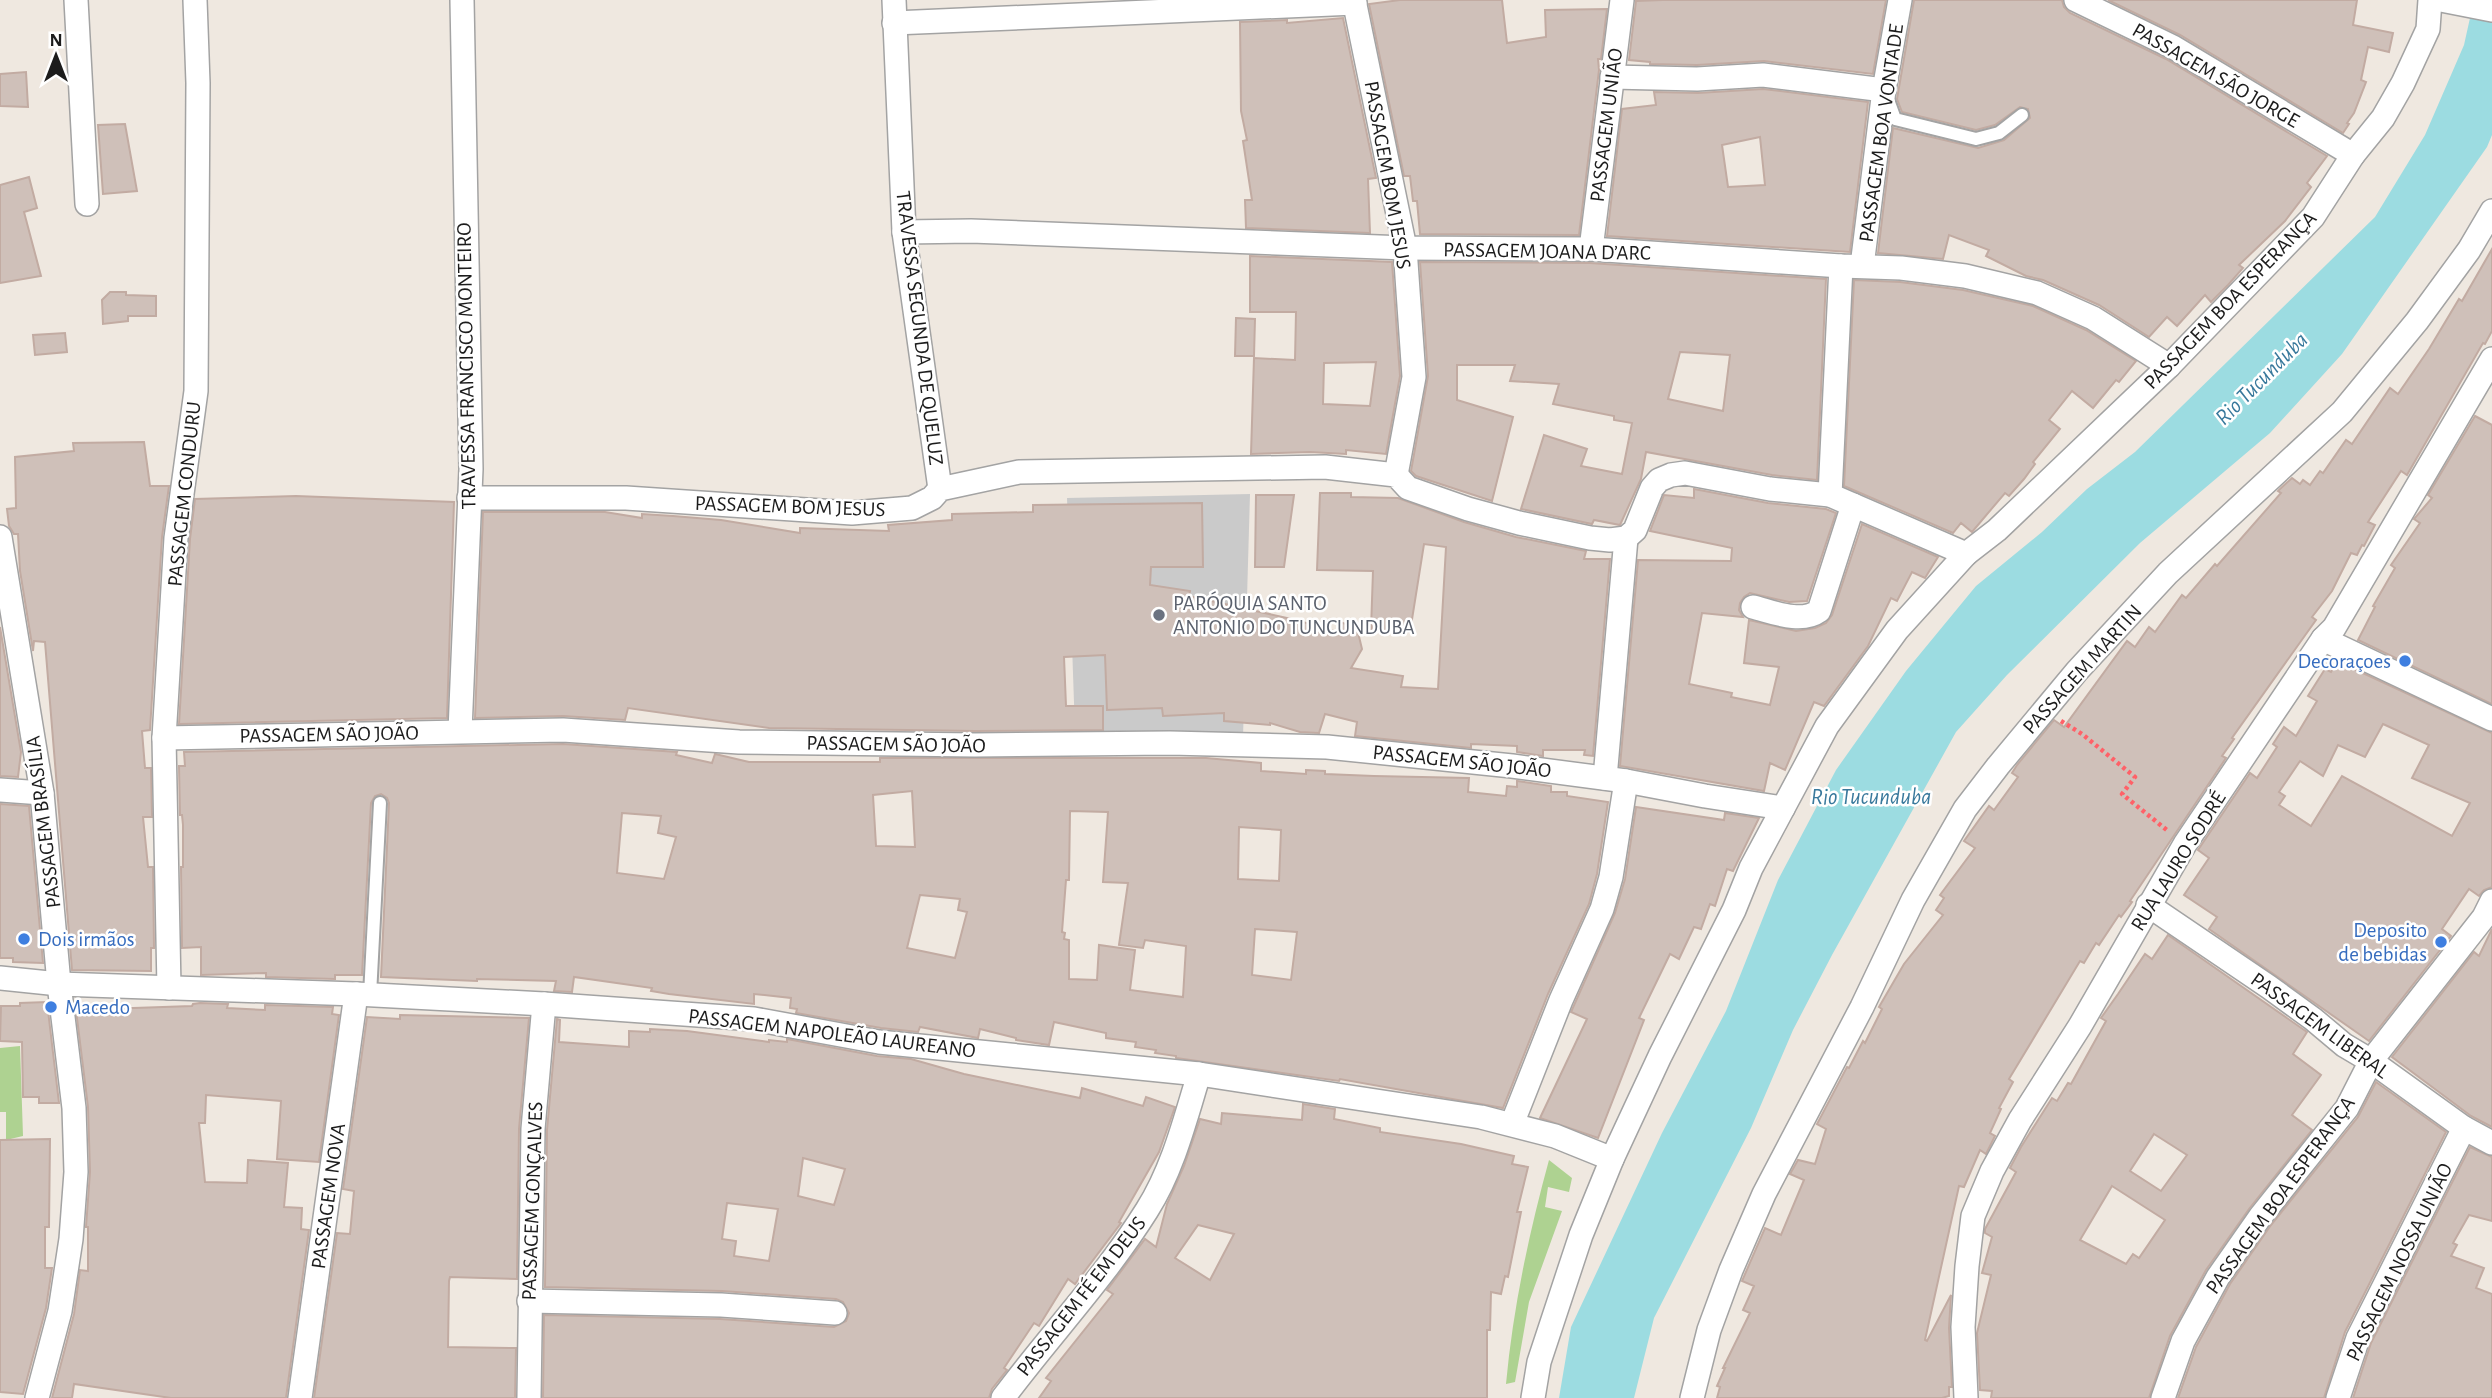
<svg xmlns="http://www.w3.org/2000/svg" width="2492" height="1398" font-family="'Alegreya Sans',sans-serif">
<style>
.religious{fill:#cacaca}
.forest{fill:#aed291}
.water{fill:#9cdce1}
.building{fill:#cfc0b9;stroke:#c2aba2;stroke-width:2;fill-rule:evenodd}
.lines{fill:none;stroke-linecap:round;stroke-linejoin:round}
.lane-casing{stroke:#a3a3a3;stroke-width:16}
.street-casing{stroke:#a3a3a3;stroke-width:26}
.path{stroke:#ff6168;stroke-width:4.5;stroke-dasharray:3.5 3.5;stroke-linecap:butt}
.lane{stroke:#fff;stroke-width:12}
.street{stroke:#fff;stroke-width:23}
.worship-dot{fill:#6b7280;stroke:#fff;stroke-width:2.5}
.shop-dot{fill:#3f7fe0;stroke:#fff;stroke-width:2.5}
.labels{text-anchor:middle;stroke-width:5;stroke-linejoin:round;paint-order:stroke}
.street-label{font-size:21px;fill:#1c1c1c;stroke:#fff}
.worship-label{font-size:21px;fill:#5b616d;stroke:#fff;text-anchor:start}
.shop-label{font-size:21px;fill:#366cbe;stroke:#fff;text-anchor:end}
.water-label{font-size:23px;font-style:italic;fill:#39799c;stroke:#fff}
</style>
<rect width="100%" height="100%" fill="#efe8e0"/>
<polygon class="religious" points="1250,494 1243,737 1075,732 1067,498"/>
<g class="forest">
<polygon points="20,1046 23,1136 6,1140 6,1112 0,1112 0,1048"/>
<path d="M1549 1160 1572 1178 1569 1192 1548 1187 1545 1207 1562 1211 1529 1302 1515 1382 1506 1384C1513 1308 1529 1233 1549 1160Z"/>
</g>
<polygon class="water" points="2474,0 2492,0 2492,135 2487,147 2342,354 2270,433 2140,543 2007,675 1956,732 1832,955 1793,1030 1751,1128 1654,1318 1634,1398 1559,1398 1571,1327 1662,1133 1726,1011 1778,880 1836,770 1906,671 1976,586 2042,532 2087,489 2135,452 2375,217 2425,135 2464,45"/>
<g class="building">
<polygon points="1400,0 1502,0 1507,43 1546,37 1545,10 1607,9 1601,59 1598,59 1599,70 1579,235 1420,234 1417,201 1413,201 1410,176 1404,176 1369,4"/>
<polygon points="1663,0 1886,0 1873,74 1764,61 1697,65 1650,64 1650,62 1629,60 1636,1"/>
<polygon points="1914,0 2062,0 2064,7 2070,13 2166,59 2327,156 2307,183 2311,187 2285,221 2239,265 2243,268 2228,285 2211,302 2205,295 2177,326 2167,317 2149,337 2099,305 2043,280 2026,276 1986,256 1989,250 1949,235 1943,259 1878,253 1893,128 1978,148 2004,140 2030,118 2028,109 2020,107 1995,125 1976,130 1902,112 1897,99"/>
<polygon points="2108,0 2357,0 2353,25 2393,33 2389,52 2368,47 2361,80 2366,82 2354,113 2347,123 2349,124 2343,133 2180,35"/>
<polygon points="1343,18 1376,178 1368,179 1370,233 1246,228 1245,200 1252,200 1243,141 1247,140 1241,111 1240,22 1287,20 1287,23"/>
<polygon points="26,72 28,107 0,106 0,74"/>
<path d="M1763 89 1868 102 1850 252 1607 236 1622 109 1656 105 1654 92 1698 93ZM1760 137 1765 185 1728 187 1722 145Z"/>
<polygon points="125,124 137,191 103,194 98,125"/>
<polygon points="29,177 37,208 24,212 41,276 0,283 0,185"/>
<polygon points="2492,249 2492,331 2485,344 2483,343 2407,475 2401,471 2368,522 2375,525 2364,546 2362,545 2357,555 2351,553 2332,591 2312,617 2316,620 2232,738 2234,739 2222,756 2226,758 2130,901 2132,902 2121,917 2119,915 2099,945 2096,943 2084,963 2080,961 2009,1079 2013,1082 1999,1108 2001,1109 1990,1133 1995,1136 1986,1154 1980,1150 1964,1187 1959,1186 1925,1340 1927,1341 1951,1295 1949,1328 1952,1387 1949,1387 1949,1396 1942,1398 1717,1398 1720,1387 1717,1386 1725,1368 1723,1368 1750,1313 1743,1310 1754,1286 1742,1281 1765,1228 1781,1235 1804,1180 1790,1174 1798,1160 1815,1164 1826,1129 1817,1124 1847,1067 1849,1068 1863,1041 1865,1043 1882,1009 1879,1007 1904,964 1943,915 1936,910 1944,898 1940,895 1975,848 1964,841 1989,806 1994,810 2018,777 2012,773 2017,765 2054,720 2064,727 2127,641 2135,647 2149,627 2155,632 2182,595 2186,598 2215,564 2217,566 2281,493 2278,491 2280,489 2292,478 2300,484 2303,480 2310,485 2320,471 2323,473 2346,440 2352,444 2390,388 2398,394 2429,349 2459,299 2462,301"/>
<path d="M1250 256 1392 262 1400 376 1386 454 1346 450V454L1310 452 1251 454 1254 358 1295 360 1296 312H1250ZM1376 362 1370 406 1323 404 1324 363Z"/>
<path d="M1420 262 1590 263 1826 279 1817 480 1772 475 1646 452 1641 479 1620 525 1594 520 1592 524 1521 509 1544 435 1587 449 1581 466 1622 474 1632 423 1614 420V416L1553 404 1559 384 1510 381 1515 365H1457V400L1513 417 1492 501 1416 476 1411 471 1428 376ZM1680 352 1730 355 1723 411 1668 399Z"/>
<polygon points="1854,280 1900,282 1963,290 2033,306 2086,330 2136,361 2119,382 2116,380 2093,408 2072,391 2049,420 2060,429 2033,462 2035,464 2024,479 2009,496 2005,493 1972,532 1961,523 1953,533 1844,486"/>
<polygon points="110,292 126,292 126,295 156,296 156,316 128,316 128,321 103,324 102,300"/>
<polygon points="1236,318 1255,319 1254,356 1235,356"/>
<polygon points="65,333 67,352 35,355 33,335"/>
<polygon points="2475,416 2492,425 2492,704 2358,640 2375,607 2373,606 2395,568 2391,565 2420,523 2414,519 2432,498 2428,495"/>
<polygon points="144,442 150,486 169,486 162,537 150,730 142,731 145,768 151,768 152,817 143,817 148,867 153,867 154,948 151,948 151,971 72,970 45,642 34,641 33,651 20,571 18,534 14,534 9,526 7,509 16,508 15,457 74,451 73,443"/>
<polygon points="1694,489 1768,503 1826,509 1836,513 1807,601 1789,602 1750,593 1744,597 1740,603 1739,610 1743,617 1702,613 1689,684 1732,693 1731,697 1770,705 1779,667 1744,663 1749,620 1796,631 1815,628 1826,623 1832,615 1862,524 1938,557 1925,578 1912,572 1897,601 1891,598 1868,646 1824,706 1814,702 1785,770 1770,763 1764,791 1620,766 1638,560 1731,561 1732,548 1650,531 1664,495 1694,498"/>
<polygon points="1320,493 1351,493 1351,497 1398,498 1464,522 1516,537 1586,551 1584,559 1610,559 1593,756 1584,755 1585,750 1543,750 1543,756 1517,752 1517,746 1471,744 1471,748 1355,736 1357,722 1325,714 1319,733 1300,732 1270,723 1270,725 1224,721 1224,713 1163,716 1162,708 1107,710 1105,655 1064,657 1066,706 1103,706 1103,730 975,731 769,728 628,708 625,720 563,716 475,718 483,512 605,512 642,518 642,514 673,516 721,520 800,533 800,528 889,531 888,525 952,520 952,514 1033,512 1033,505 1202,503 1203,567 1151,567 1150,585 1190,591 1189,596 1296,620 1337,632 1340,622 1357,628 1362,649 1351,668 1403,676 1401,687 1438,689 1446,547 1424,544 1410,632 1371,630 1373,571 1317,570"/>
<polygon points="1256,495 1294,495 1284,567 1255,567"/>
<polygon points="296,496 454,502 447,718 179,724 190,539 195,499"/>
<polygon points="0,627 21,752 18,777 0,776"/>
<path d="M2337 661 2492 733V887L2484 890 2479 896 2469 889 2442 929 2451 936 2369 1041 2209 929 2217 917 2184 895 2209 858 2198 850 2250 773 2257 778 2277 747 2273 744 2284 727 2296 736 2317 701 2308 696 2325 669 2331 672ZM2383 724 2429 745 2412 778 2470 803 2452 836 2342 776 2311 826 2279 805 2285 796 2279 792 2300 761 2323 776 2338 745 2365 757Z"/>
<path d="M563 744 677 752 676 755 712 763 715 754 749 762H880V758H1206L1261 763V771L1306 774V770L1325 771V774L1374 776 1469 778 1468 792 1506 796 1507 786 1517 787V781L1551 786V792H1567V796L1608 802 1597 874 1589 904 1548 994 1503 1108 1340 1079 1339 1081 1176 1058V1056L1155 1053 1156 1050 1135 1047 1136 1042 1106 1038V1033L1054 1022 1049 1045 1016 1040V1038L980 1029 978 1038 920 1027 918 1032 881 1028 796 1013 797 1009 790 1008 791 998 754 994V1004L669 994 651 991 652 988 574 977 572 992 554 991 556 981 477 979V981L381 977 389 803 387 798 381 794 375 796 371 803 362 975H335V979L266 977V973L201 975V947L182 948 181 867H183V825L182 815H180L179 766H185L184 752ZM912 791 915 847 876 846 873 795ZM1070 811 1108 812 1103 882 1128 883 1119 945 1143 948 1145 940 1186 946 1183 997 1130 990 1135 950 1099 945 1097 980 1069 979V940L1064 939 1065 933 1062 932 1066 880H1069ZM622 813 661 816 658 833 676 837 664 879 617 873ZM1239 827 1281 830 1279 881 1238 879ZM920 895 960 899 958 910 967 912 955 958 907 948ZM1255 929 1297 932 1291 980 1252 975Z"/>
<polygon points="0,804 29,806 43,963 13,962 13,958 0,958"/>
<polygon points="1636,807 1724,820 1725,813 1759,818 1733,871 1727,869 1715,906 1710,904 1701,929 1694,927 1679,959 1670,954 1639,1018 1644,1020 1598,1138 1540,1118 1587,1019 1571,1012 1615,913 1625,879"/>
<polygon points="2492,929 2492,1127 2471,1116 2392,1057 2474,952 2479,956"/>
<path d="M2168 935 2307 1032 2293 1054 2321 1075 2292 1115 2312 1130 2249 1209 2206 1270 2170 1336 2149 1398H1991L1992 1391 1980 1390 1977 1333 1991 1275 1982 1273 1992 1237 1985 1233V1229L2016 1172 2010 1168 2021 1147 2052 1098 2057 1101 2068 1083 2071 1084 2106 1021 2101 1018 2118 994 2145 954 2152 959ZM2154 1134 2187 1155 2161 1191 2130 1171ZM2112 1186 2165 1220 2139 1258 2133 1254 2126 1264 2080 1240Z"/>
<polygon points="47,1002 59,1103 39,1103 39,1097 23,1097 22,1042 0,1041 1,1006 20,1006 20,1003"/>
<polygon points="200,1003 228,1004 227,1008 265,1010 265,1005 333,1007 332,1014 339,1015 319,1162 277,1159 281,1101 206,1095 205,1123 199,1123 205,1182 247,1183 248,1160 288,1163 284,1207 302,1208 301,1229 309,1230 286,1398 171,1398 74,1384 72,1398 52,1398 74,1314 80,1270 88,1271 88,1227 86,1227 90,1172 88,1107 76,1010 192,1006 193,1004"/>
<polygon points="400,1015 529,1018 519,1129 517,1279 450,1277 449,1281 448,1347 516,1348 515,1398 314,1398 337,1233 350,1234 354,1191 343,1189 367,1017 400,1019"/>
<path d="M557 1019 560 1020 559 1042 629 1047V1031L650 1032V1029L687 1031 769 1042V1040L787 1042V1039L877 1056 911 1059 964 1074 1080 1098 1082 1088 1143 1106 1146 1097 1175 1107 1159 1152 1119 1222 1121 1223 1075 1284 1068 1279 1039 1326 1034 1323 1004 1368 1007 1370 992 1389 989 1398H543L544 1315 720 1319 834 1327 846 1321 849 1313 843 1302 836 1299 722 1291 545 1287 547 1130ZM803 1158 845 1169 834 1205 798 1196ZM727 1203 778 1209 769 1261 734 1256 736 1241 722 1239Z"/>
<polygon points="2376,1082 2446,1132 2345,1332 2324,1398 2178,1398 2196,1347 2230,1284 2271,1225 2358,1117"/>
<path d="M1303 1104 1335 1109 1334 1119 1380 1128V1132L1461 1144 1514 1156 1512 1164 1528 1167 1517 1212H1521L1508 1277 1505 1276 1501 1294 1491 1292 1490 1330H1487V1398H1039L1051 1381 1046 1378 1113 1294 1107 1290 1145 1239 1156 1247 1167 1204 1184 1166 1200 1119 1221 1124 1222 1113 1302 1120ZM1198 1225 1234 1234 1210 1280 1175 1258Z"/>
<polygon points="50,1139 49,1227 45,1227 45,1268 52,1268 46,1308 23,1394 0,1392 0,1140"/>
<polygon points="2470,1147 2492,1157 2492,1221 2469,1215 2453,1243 2457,1245 2451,1256 2484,1268 2476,1288 2492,1294 2492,1398 2353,1398 2371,1343"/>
</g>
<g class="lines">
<defs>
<g id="lane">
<polyline points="1887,97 1895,119 1976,139 1999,133 2022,115"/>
<polyline points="370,995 380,803"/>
</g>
<g id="street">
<polyline points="76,0 87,204"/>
<polyline points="894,0 904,232 940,489"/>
<polyline points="1354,0 1405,248 1414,377 1396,475"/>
<polyline points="2076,0 2173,47 2353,155"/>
<polyline points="2441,0 2492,10"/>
<polyline points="894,23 1355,3"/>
<polyline points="1612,77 1697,79 1763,75 1884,90"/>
<polyline points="904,232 971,231 1405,248 1591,249 1841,266 1901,268 1965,276 2037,293 2093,318 2169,366"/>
<polyline points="1591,249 1622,0"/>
<polyline points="1862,266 1884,90 1900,0"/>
<polyline points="1830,495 1841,266"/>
<polyline points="469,498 626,498 852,513 912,508 932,498 940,489 1019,472 1325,467 1396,475 1408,488 1468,509 1519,523 1590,538 1610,540 1626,538 1635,530 1652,488 1659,480 1671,475 1685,473 1770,489 1830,495 1966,554"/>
<polyline points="0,537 42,793 59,984 74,1108 76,1172 71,1239 60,1311 37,1398"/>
<path d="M1753 607C1773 612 1801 624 1819 611L1853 505"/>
<polyline points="2323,639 2492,719"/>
<polyline points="460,731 471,469 462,0"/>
<polyline points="164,738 563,730 739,742 975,745 1170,743 1327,747 1512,766 1626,781 1705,796 1783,808"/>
<polyline points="1605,778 1626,538"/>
<polyline points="0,790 42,793"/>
<polyline points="2148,905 2269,987 2313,1019 2344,1045 2371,1061 2464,1128 2492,1143"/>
<polyline points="0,978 59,984 356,994 544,1004 754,1019 879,1042 1199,1074 1481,1117 1555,1136 1612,1159"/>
<polyline points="169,988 164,738 176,538 196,391 198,83 195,0"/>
<polyline points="1512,1124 1561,1000 1602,909 1611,877 1626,781"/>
<polyline points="529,1301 721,1305 835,1313"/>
<polyline points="300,1398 356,994"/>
<polyline points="529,1398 533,1129 544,1004"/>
<path d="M1003 1398C1050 1335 1105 1277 1147 1210 1173 1169 1185 1120 1199 1074"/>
<polyline points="1533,1398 1539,1362 1581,1235 1612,1159 1660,1056 1734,910 1751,868 1827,726 1897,630 1966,554 1997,530 2169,366 2313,217 2353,155 2383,118 2403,83 2428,29 2430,0"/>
<polyline points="1692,1398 1709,1330 1731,1270 1764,1194 1862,1007 1913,900 1965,809 1998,766 2077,671 2168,573 2342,412 2417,321 2469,250 2492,211"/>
<polyline points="1966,1398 1963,1327 1967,1266 1973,1216 1992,1171 2020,1120 2080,1026 2185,844 2323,639 2334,628 2492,359"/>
<polyline points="2163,1398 2183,1341 2218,1277 2260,1217 2347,1108 2371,1061 2484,917 2492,901"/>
<polyline points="2338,1398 2358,1338 2464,1128"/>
</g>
</defs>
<use href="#lane" class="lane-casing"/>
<use href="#street" class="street-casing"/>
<polyline class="path" points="2061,721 2082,734 2135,777 2122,794 2168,831"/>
<use href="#lane" class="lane"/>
<use href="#street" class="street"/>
</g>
<circle class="worship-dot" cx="1159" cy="615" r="7"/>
<g class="shop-dot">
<circle cx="2405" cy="661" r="7"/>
<circle cx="24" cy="939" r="7"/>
<circle cx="2441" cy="942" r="7"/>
<circle cx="51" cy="1007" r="7"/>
</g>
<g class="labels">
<g class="street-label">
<text transform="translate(2216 75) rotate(30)" y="7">PASSAGEM SÃO JORGE</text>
<text transform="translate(1606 125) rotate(-83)" y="7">PASSAGEM UNIÃO</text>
<text transform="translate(1881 133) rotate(-82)" y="7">PASSAGEM BOA VONTADE</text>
<text transform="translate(1388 175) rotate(80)" y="7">PASSAGEM BOM JESUS</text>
<text transform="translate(1547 251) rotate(1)" y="7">PASSAGEM JOANA D’ARC</text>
<text transform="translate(2230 300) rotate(-46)" y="7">PASSAGEM BOA ESPERANÇA</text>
<text transform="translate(920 328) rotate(83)" y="7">TRAVESSA SEGUNDA DE QUELUZ</text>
<text transform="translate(466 366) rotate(-91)" y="7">TRAVESSA FRANCISCO MONTEIRO</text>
<text transform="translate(184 494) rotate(-84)" y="7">PASSAGEM CONDURU</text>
<text transform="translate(790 506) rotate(2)" y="7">PASSAGEM BOM JESUS</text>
<text transform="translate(2082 669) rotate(-48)" y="7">PASSAGEM MARTIN</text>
<text transform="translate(329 734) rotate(-1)" y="7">PASSAGEM SÃO JOÃO</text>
<text transform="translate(896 744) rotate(1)" y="7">PASSAGEM SÃO JOÃO</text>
<text transform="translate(1462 761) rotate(6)" y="7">PASSAGEM SÃO JOÃO</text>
<text transform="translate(43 822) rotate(-97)" y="7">PASSAGEM BRASÍLIA</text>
<text transform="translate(2178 861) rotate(-58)" y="7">RUA LAURO SODRÉ</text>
<text transform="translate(2320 1025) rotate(36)" y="7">PASSAGEM LIBERAL</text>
<text transform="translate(832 1033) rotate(7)" y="7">PASSAGEM NAPOLEÃO LAUREANO</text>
<text transform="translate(2280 1195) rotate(-54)" y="7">PASSAGEM BOA ESPERANÇA</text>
<text transform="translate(328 1196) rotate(-82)" y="7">PASSAGEM NOVA</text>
<text transform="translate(532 1201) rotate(-88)" y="7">PASSAGEM GONÇALVES</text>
<text transform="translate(2399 1262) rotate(-64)" y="7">PASSAGEM NOSSA UNIÃO</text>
<text transform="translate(1081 1296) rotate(-52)" y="7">PASSAGEM FÉ EM DEUS</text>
</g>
<g class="worship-label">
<text x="1173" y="610">PARÓQUIA SANTO<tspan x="1173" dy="24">ANTONIO DO TUNCUNDUBA</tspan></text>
</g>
<g class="shop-label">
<text x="2391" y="668">Decoraçoes</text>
<text x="2427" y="937">Deposito<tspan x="2427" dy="24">de bebidas</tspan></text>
<text x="38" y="946" text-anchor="start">Dois irmãos</text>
<text x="65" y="1014" text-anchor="start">Macedo</text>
</g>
<g class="water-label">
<text transform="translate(2261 378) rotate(-45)" y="8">Rio Tucunduba</text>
<text x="1871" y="804">Rio Tucunduba</text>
</g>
</g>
<g transform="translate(56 56)" stroke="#ffffff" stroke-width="5" paint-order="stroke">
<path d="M0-5L12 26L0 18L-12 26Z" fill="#1c1c1c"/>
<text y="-10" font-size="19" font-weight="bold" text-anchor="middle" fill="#1c1c1c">N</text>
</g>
</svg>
